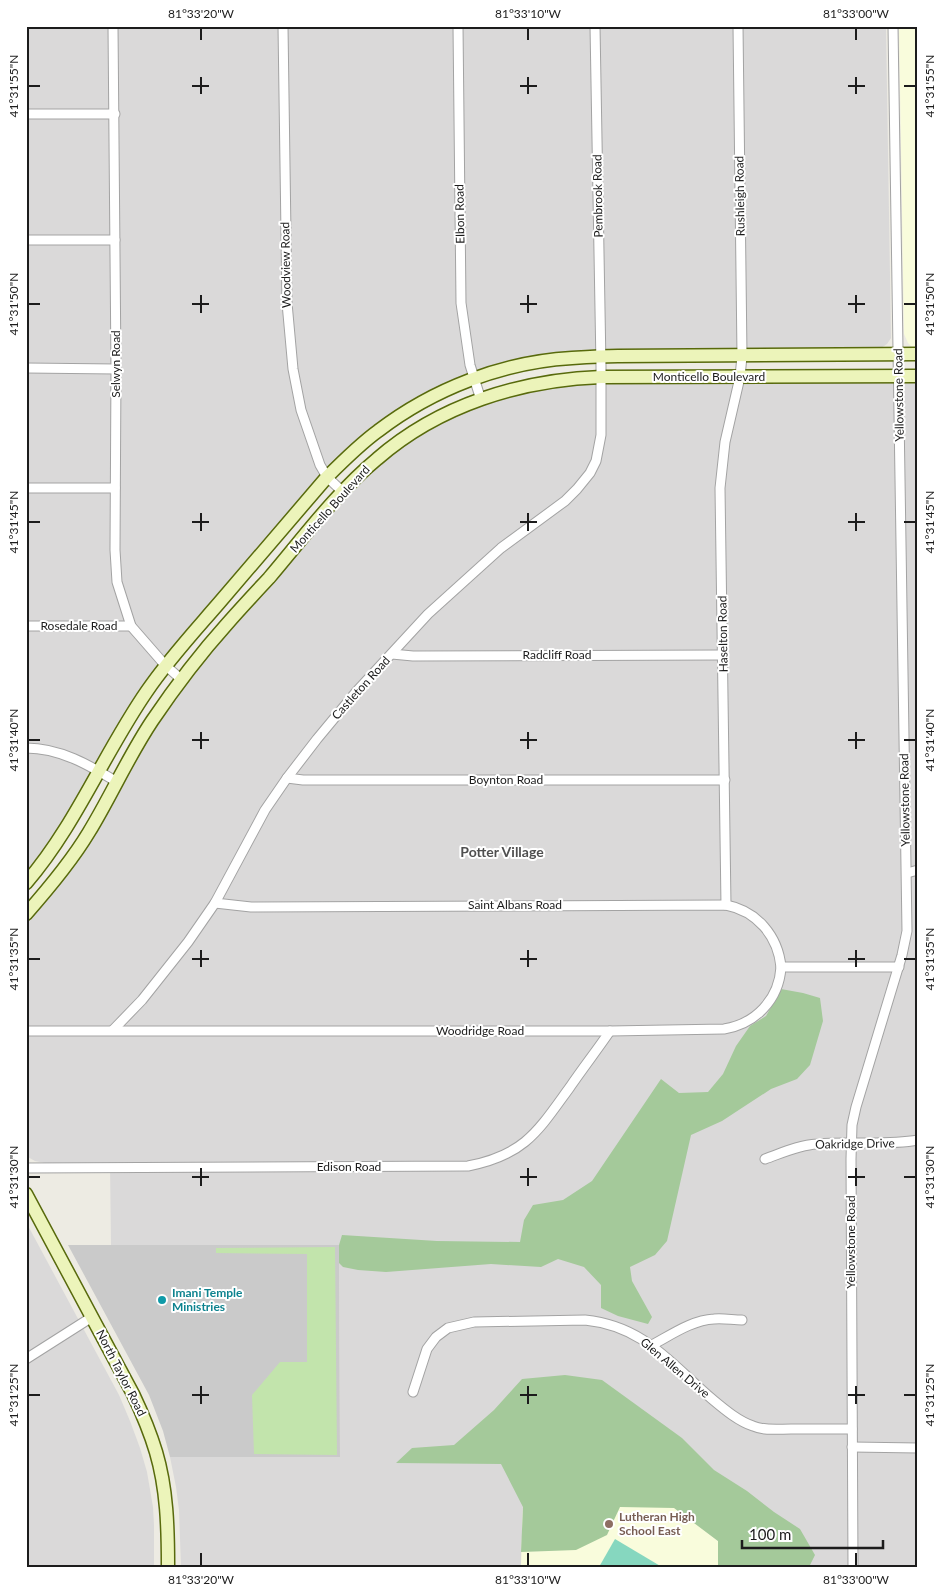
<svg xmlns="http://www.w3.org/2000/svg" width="944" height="1593" font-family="Lato,sans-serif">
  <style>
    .residential { fill: #dad9d9 }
    .education { fill: #f9fcdc }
    .religious { fill: #cacaca }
    .grass { fill: #c2e4ac }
    .forest { fill: #a4c99a }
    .pitch { fill: #86d7bf }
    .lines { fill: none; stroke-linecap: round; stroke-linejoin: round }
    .street-casing { stroke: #a3a3a3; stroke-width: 11 }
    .secondary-casing { stroke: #586a0c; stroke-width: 15 }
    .street { stroke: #fff; stroke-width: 9 }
    .secondary { stroke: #ecf4ba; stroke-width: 12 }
    .ticks { fill: none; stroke: #1c1c1c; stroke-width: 2 }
    .culture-dot { fill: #0f9aa8; stroke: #fff; stroke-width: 2 }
    .education-dot { fill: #8d6e63; stroke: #fff; stroke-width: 2 }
    .labels { text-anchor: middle; stroke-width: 4; stroke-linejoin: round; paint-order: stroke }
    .street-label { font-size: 12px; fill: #1c1c1c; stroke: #fff }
    .culture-label { font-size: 12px; font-weight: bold; fill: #0d838f; stroke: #fff; text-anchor: start }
    .education-label { font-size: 12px; font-weight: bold; fill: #785e54; stroke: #fff; text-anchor: start }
    .neighbourhood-label { font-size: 14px; font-weight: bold; fill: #4f4f4f; stroke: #fff }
    .neatline { fill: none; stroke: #1c1c1c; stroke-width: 2 }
    .ticks-label { font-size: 12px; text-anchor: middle; fill: #1c1c1c }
  </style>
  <rect width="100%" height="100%" fill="#edebe3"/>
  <!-- residential -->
  <g class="residential">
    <path d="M26,26H886L891,338L887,344L881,348L583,352L547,354L516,359L489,367L454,380L415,400L371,429L152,674L136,697L103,752L81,794L55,836L26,873Z"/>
    <path d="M580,382H918V1567H718V1541L523,1507L521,1567H181L179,1510L176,1487L170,1457H340L339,1245H111L110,1164L45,1163L35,1161L26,1156V922L61,882L159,720L205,659L351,490L384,459L420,434L457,414L506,396Z"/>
    <path d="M26,1222L119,1395L130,1421L140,1448L147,1472L153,1507L154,1525V1567H26Z"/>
  </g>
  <!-- education -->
  <g class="education">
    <path d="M899,26H918V349L912,347L908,343L904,334Z"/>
    <path d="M523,1507H674L718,1541V1567H521Z"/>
  </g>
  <!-- religious -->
  <path class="religious" d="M68,1245H339L340,1457H170L163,1431L149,1395Z"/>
  <!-- grass -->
  <path class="grass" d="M335,1247L337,1455L254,1454L252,1395L280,1362H307V1254L216,1253V1248Z"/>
  <!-- forest -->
  <g class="forest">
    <path d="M781,989L803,993L820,998L823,1021L810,1065L797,1079L771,1089L722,1121L691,1135L667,1241L655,1255L630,1267L632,1281L652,1317L648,1324L618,1316L601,1308V1285L584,1267L558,1259L541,1267L491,1264L386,1272L358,1270L343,1267L339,1263V1245L342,1235L437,1241L520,1242L524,1220L533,1205L563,1200L592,1181L661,1079L679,1093L708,1092L723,1074L736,1046L750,1026L766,1016Z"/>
    <path d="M565,1375L602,1380L682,1438L714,1470L747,1491L774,1512L800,1529L815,1555L809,1567H718V1541L674,1508L620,1507L607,1535L576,1550L521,1552L523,1507L501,1464L396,1463L412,1448L454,1445L494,1410L522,1379Z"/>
  </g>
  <!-- pitch -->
  <path class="pitch" d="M615,1539L662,1567H599Z"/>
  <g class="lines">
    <defs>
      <g id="street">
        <path d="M113,26L116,369L115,550L117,582L131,626L165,665L182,680"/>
        <path d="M283,26L287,303L293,369L301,410L320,465L327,477L343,492"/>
        <path d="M458,26L461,303L470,365L481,400"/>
        <path d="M26,114H115"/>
        <path d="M26,240H115"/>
        <path d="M26,368L116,369"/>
        <path d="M26,488H115"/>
        <path d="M26,626H131"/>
        <path d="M392,654L413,656L723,655"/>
        <path d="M26,748C60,748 89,765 117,782"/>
        <path d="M287,778L303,780H725"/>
        <path d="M907,873L918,870"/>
        <path d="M215,903L251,907L726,905C757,911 778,936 781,967"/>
        <path d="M726,905L720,488L725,442L740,377L742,356L738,26"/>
        <path d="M113,1030L142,1000L188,942L215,903L265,810L287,778L317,739L356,692L428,614L501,548L565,501L577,489L590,473L596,461L601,435V366L595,26"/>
        <path d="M26,1031H610L724,1029C755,1024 779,1000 781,967H899"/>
        <path d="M765,1159C782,1153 799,1145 817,1144C851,1141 884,1146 918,1140"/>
        <path d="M26,1168L468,1166C525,1155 538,1131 570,1087C583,1068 597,1050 610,1031"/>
        <path d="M652,1345C671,1335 692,1320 714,1319C723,1318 733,1320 742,1320"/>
        <path d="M26,1359L92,1317"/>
        <path d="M413,1392L427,1349L436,1337L448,1328L474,1322L585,1320C644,1326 670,1363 712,1399C724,1409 738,1421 753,1426C764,1431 779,1429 791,1429C811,1429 831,1429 852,1429"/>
        <path d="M852,1447L918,1448"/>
        <path d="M853,1567L851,1159L852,1125L856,1107L902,955L907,931L893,26"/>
      </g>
      <g id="secondary">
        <path d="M26,883C76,825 104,753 147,691C168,660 194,632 219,603C255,561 291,519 327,477C343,461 360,444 378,431C433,389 502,362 572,358C587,357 602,356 618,356L918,354"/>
        <path d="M26,914C49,888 71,862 89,832C111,796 128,757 152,721C175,687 200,654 227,624C241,608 255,593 269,578C303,538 336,493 377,459C439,405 520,380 601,377L918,376"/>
        <path d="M26,1194L133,1394C142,1413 150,1432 156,1452C167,1489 168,1528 168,1567"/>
      </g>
    </defs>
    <!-- street casing -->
    <use href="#street" class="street-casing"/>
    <!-- secondary casing -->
    <use href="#secondary" class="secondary-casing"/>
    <!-- street -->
    <use href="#street" class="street"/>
    <!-- secondary -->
    <use href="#secondary" class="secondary"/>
  </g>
  <!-- ticks -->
  <path class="ticks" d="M201,28V40M528,28V40M856,28V40M201,77V94M528,77V94M856,77V94M28,86H40M192,86H209M520,86H537M848,86H865M904,86H916M201,295V313M528,295V313M856,295V313M28,304H40M192,304H209M520,304H537M848,304H865M904,304H916M201,513V531M528,513V531M856,513V531M28,522H40M192,522H209M520,522H537M848,522H865M904,522H916M201,732V749M528,732V749M856,732V749M28,740H40M192,740H209M520,740H537M848,740H865M904,740H916M201,950V967M528,950V967M856,950V967M28,959H40M192,959H209M520,959H537M848,959H865M904,959H916M201,1168V1186M528,1168V1186M856,1168V1186M28,1177H40M192,1177H209M520,1177H537M848,1177H865M904,1177H916M201,1386V1404M528,1386V1404M856,1386V1404M28,1395H40M192,1395H209M520,1395H537M848,1395H865M904,1395H916M201,1553V1566M528,1553V1566M856,1553V1566"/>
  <!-- markers -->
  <circle class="culture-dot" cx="162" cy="1300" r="5"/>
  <circle class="education-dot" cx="609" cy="1524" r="5"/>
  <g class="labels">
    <!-- street labels -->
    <g class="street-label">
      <text transform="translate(598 196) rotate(-91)" y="4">Pembrook Road</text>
      <text transform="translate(740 196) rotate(-91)" y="4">Rushleigh Road</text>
      <text transform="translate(460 214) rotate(-91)" y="4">Elbon Road</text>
      <text transform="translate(286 265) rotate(-91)" y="4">Woodview Road</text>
      <text transform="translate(116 364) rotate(-90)" y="4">Selwyn Road</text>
      <text x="709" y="381">Monticello Boulevard</text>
      <text transform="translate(899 395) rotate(-91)" y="4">Yellowstone Road</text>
      <text transform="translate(330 509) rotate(-48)" y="4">Monticello Boulevard</text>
      <text x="79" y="630">Rosedale Road</text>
      <text transform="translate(723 634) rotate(-91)" y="4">Haselton Road</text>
      <text x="557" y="659">Radcliff Road</text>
      <text transform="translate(361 688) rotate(-48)" y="4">Castleton Road</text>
      <text x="506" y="784">Boynton Road</text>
      <text transform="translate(905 800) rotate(-91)" y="4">Yellowstone Road</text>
      <text x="515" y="909">Saint Albans Road</text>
      <text x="480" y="1035">Woodridge Road</text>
      <text transform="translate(855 1144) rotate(-1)" y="4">Oakridge Drive</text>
      <text x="349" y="1171">Edison Road</text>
      <text transform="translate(851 1242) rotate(-90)" y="4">Yellowstone Road</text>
      <text transform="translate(675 1368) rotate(40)" y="4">Glen Allen Drive</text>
      <text transform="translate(121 1373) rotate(63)" y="4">North Taylor Road</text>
    </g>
    <!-- culture labels -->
    <g class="culture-label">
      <text x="172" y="1297">Imani Temple<tspan x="172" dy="14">Ministries</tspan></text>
    </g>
    <!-- education labels -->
    <g class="education-label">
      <text x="619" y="1521">Lutheran High<tspan x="619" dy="14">School East</tspan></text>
    </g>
    <!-- neighbourhood labels -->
    <g class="neighbourhood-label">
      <text x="502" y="857">Potter Village</text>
    </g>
  </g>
  <!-- border -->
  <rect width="944" height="1593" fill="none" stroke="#ffffff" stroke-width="55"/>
  <!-- scale -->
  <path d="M742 1540v8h141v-8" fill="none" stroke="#1c1c1c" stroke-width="2.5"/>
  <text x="749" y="1540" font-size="15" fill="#1c1c1c" stroke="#ffffff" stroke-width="4" paint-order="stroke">100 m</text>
  <rect x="28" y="28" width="888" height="1538" class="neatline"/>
  <g class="ticks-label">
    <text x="201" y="18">81°33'20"W</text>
    <text x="528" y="18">81°33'10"W</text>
    <text x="856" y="18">81°33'00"W</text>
    <text transform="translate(14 86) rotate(-90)" y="4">41°31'55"N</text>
    <text transform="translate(930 86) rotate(-90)" y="4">41°31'55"N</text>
    <text transform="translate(14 304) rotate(-90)" y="4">41°31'50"N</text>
    <text transform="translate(930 304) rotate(-90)" y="4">41°31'50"N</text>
    <text transform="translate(14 522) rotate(-90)" y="4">41°31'45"N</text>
    <text transform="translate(930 522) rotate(-90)" y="4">41°31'45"N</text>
    <text transform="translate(14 740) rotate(-90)" y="4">41°31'40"N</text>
    <text transform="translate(930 740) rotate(-90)" y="4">41°31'40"N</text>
    <text transform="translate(14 959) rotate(-90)" y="4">41°31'35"N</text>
    <text transform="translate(930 959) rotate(-90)" y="4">41°31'35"N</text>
    <text transform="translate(14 1177) rotate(-90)" y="4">41°31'30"N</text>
    <text transform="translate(930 1177) rotate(-90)" y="4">41°31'30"N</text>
    <text transform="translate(14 1395) rotate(-90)" y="4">41°31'25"N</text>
    <text transform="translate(930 1395) rotate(-90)" y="4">41°31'25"N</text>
    <text x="201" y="1584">81°33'20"W</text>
    <text x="528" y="1584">81°33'10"W</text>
    <text x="856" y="1584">81°33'00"W</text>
  </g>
</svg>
